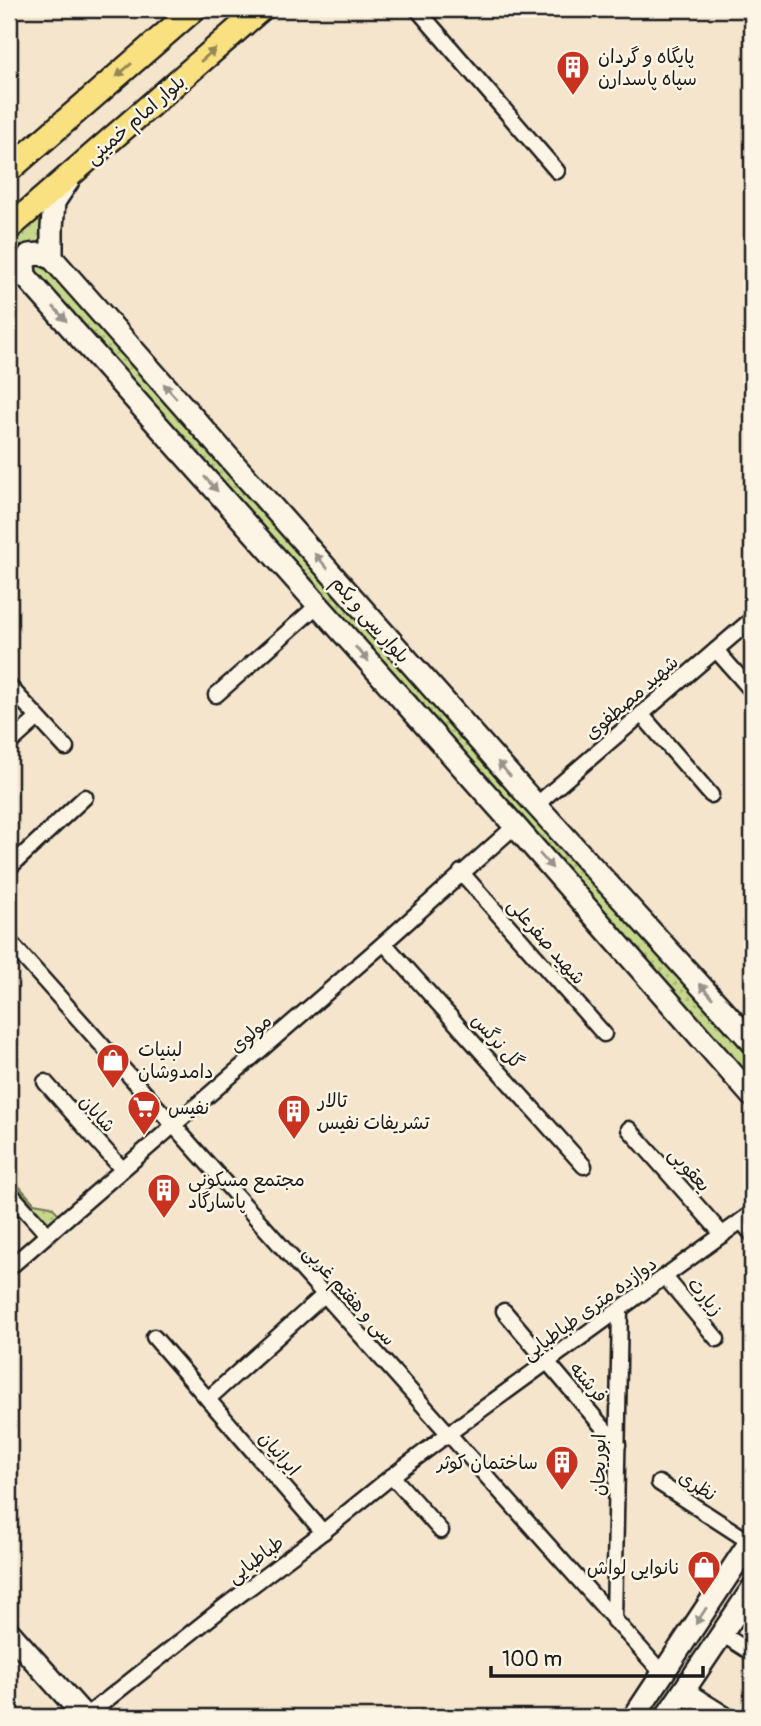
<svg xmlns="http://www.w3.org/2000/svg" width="761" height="1726" font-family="Pangolin,'Playpen Sans Arabic',sans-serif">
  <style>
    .grass { fill: url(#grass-dots); stroke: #727a54; stroke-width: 2 }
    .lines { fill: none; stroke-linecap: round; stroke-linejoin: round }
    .street-casing { stroke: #1c1c1c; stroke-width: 19 }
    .secondary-casing { stroke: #1c1c1c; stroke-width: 26 }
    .primary-casing { stroke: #1c1c1c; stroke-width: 28 }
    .street { stroke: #fcf5e5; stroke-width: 14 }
    .secondary { stroke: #fcf5e5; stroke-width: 21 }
    .primary { stroke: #f9e181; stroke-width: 23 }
    .oneway { fill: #968854 }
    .oneway2 { fill: #97938b }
    .labels { text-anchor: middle; stroke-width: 5; stroke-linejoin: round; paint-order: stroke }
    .poi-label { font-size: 19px; fill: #1c1c1c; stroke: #fcf5e5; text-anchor: start }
    .street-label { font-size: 19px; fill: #1c1c1c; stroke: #fcf5e5 }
  </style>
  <defs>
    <pattern id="grass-dots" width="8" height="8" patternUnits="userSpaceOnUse" patternTransform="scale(1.75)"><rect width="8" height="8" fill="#c7d88d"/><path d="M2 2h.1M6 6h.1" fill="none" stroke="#aab979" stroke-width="1.8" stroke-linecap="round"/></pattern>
  </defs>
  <rect width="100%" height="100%" fill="#f5e5cd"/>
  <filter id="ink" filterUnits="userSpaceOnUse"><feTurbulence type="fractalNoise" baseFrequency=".0143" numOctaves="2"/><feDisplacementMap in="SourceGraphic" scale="14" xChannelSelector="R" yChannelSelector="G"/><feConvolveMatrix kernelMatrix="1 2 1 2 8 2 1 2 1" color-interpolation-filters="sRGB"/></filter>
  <g filter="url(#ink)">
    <!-- grass -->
    <g class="grass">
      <path d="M51,198L48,250L9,271V234Z"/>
      <path d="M42,258L752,1048V1088L29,273L31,259Z"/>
      <path d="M9,1175L34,1203L51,1206L59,1214L49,1223L9,1179Z"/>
    </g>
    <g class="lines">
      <defs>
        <g id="street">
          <path d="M417,9L557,171"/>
          <path d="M716,650L752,691"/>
          <path d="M9,686L66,748"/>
          <path d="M216,695L318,605"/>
          <path d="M641,714L711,795"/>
          <path d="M9,744L38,718"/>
          <path d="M536,805L752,619"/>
          <path d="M9,868L85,797"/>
          <path d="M461,872L604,1034"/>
          <path d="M9,941L663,1674"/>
          <path d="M384,943L584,1166"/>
          <path d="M45,1082L122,1169"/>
          <path d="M629,1129L723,1235"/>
          <path d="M9,1192L46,1233"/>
          <path d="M741,1221L752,1234"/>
          <path d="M9,1268L384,943L515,826"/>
          <path d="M665,1277L717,1339"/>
          <path d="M504,1311L618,1445"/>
          <path d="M154,1337L323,1532"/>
          <path d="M208,1399L324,1295"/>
          <path d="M392,1476L441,1531"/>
          <path d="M659,1483L750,1542"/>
          <path d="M614,1621L620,1310"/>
          <path d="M722,1634L752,1653"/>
          <path d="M85,1717L225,1606L323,1532L392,1476L448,1434L752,1213"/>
        </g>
        <g id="secondary">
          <path d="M68,181L54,202L52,228V258L536,805L752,1042"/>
          <path d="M9,274L25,276L515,826L752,1096"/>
          <path d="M25,276L24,264L29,255L41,254L52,258"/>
          <path d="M9,1632L85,1717"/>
          <path d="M683,1692L723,1717"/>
          <path d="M634,1717L752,1539"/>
          <path d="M666,1717L752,1589"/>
        </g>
        <g id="primary">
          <path d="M9,170L194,9"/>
          <path d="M9,228L261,9"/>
        </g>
      </defs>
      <!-- street casing -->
      <use href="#street" class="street-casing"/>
      <!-- secondary casing -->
      <use href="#secondary" class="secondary-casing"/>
      <!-- primary casing -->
      <use href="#primary" class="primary-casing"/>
      <!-- street -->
      <use href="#street" class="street"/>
      <!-- secondary -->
      <use href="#secondary" class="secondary"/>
      <!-- primary -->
      <use href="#primary" class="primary"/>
    </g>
    <!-- one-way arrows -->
    <defs><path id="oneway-solid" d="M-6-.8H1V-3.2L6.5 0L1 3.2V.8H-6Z" transform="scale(1.75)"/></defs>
    <g class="oneway">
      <use href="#oneway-solid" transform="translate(208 55) rotate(-41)"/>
      <use href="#oneway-solid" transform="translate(124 70) rotate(139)"/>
    </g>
    <g class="oneway2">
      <use href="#oneway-solid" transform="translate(60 314) rotate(48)"/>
      <use href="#oneway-solid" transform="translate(170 391) rotate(-131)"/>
      <use href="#oneway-solid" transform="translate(211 484) rotate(48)"/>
      <use href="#oneway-solid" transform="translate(321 561) rotate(-131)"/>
      <use href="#oneway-solid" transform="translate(362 654) rotate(48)"/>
      <use href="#oneway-solid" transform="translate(504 769) rotate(-131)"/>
      <use href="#oneway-solid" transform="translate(546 861) rotate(49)"/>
      <use href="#oneway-solid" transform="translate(706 991) rotate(-132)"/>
      <use href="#oneway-solid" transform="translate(701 1616) rotate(123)"/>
    </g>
  </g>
  <!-- icons -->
  <defs>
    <symbol id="building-pin" viewBox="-11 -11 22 30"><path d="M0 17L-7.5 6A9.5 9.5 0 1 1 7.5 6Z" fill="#c8321e" stroke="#fcf5e5"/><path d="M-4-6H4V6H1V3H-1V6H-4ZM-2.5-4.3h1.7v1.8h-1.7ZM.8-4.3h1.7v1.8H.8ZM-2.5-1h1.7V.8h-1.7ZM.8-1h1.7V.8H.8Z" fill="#fff"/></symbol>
    <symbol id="shop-pin" viewBox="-11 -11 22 30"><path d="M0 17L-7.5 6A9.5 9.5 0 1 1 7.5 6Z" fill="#c8321e" stroke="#fcf5e5"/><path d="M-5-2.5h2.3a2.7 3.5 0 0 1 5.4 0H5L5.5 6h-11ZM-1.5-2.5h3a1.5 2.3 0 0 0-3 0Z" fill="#fff"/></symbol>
    <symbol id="supermarket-pin" viewBox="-11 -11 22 30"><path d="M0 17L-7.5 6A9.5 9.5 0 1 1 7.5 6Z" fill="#c8321e" stroke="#fcf5e5"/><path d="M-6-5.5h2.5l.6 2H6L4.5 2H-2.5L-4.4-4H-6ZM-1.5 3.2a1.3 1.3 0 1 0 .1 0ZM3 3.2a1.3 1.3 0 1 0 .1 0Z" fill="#fff"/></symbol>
  </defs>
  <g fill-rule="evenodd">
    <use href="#building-pin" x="554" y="48" width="38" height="52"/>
    <use href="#shop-pin" x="94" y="1041" width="38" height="52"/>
    <use href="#supermarket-pin" x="125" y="1088" width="38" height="52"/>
    <use href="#building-pin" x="275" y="1092" width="38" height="52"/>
    <use href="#building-pin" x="145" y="1171" width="38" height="52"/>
    <use href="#building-pin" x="543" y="1443" width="38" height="52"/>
    <use href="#shop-pin" x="685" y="1548" width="38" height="52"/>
  </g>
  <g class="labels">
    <!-- poi labels -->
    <g class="poi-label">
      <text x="598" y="63">پایگاه و گردان<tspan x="598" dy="22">سپاه پاسدارن</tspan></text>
      <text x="138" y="1056">لبنیات<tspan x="138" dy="22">دامدوشان</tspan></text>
      <text x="318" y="1107">تالار<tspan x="318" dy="22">تشریفات نفیس</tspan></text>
      <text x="168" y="1114">نفیس</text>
      <text x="188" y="1186">مجتمع مسکونی<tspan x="188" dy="22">پاسارگاد</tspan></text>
      <text x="538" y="1469" text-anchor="end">ساختمان کوثر</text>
      <text x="680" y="1574" text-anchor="end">نانوایی لواش</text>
    </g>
    <!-- street labels -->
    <g class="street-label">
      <text transform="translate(135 119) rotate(-41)" y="7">بلوار امام خمینی</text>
      <text transform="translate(371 619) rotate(49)" y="7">بلوار سی و یکم</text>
      <text transform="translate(631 697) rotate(-41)" y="7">شهید مصطفوی</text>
      <text transform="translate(547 941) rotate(49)" y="7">شهید صفرعلی</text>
      <text transform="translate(250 1033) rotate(-41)" y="7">مولوی</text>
      <text transform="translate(498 1041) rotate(48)" y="7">گل نرگس</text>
      <text transform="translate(98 1113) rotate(48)" y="7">شایان</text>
      <text transform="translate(690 1169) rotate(48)" y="7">یعقوبی</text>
      <text transform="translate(350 1295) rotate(48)" y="7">سی و هفتم غربی</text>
      <text transform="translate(706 1296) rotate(50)" y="7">زیارت</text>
      <text transform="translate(589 1308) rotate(-36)" y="7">دوازده متری طباطبایی</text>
      <text transform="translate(589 1382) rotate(49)" y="7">فرشته</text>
      <text transform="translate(280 1453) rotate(49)" y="7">ایرانیان</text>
      <text transform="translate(598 1465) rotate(-89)" y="7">ابوریحان</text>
      <text transform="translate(698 1485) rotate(33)" y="7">نظری</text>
      <text transform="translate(255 1559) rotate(-37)" y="7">طباطبایی</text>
    </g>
  </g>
  <!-- margin -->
  <rect width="761" height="1726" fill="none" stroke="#fcf5e5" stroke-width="35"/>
  <rect x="18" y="18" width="726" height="1691" fill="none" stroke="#1c1c1c" stroke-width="2.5" filter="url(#ink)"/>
  <!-- scale -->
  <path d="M491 1666v10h212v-10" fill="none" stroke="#1c1c1c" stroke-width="3.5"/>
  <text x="502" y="1666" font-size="21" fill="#1c1c1c" stroke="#fcf5e5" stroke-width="5" paint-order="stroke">100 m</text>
</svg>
